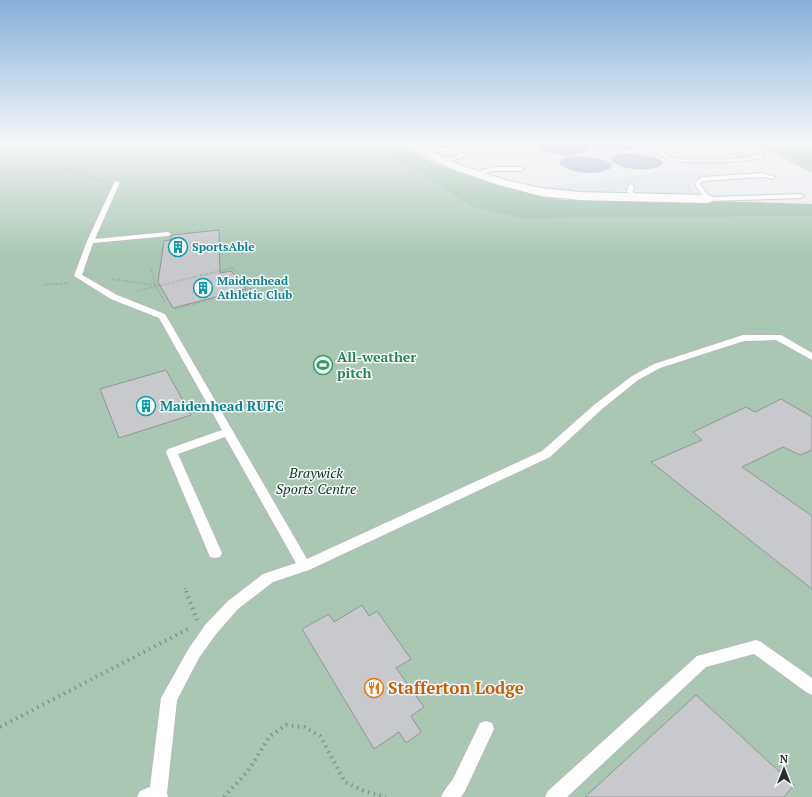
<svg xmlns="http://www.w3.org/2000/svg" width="812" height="797" font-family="'PT Serif',serif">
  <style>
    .built { fill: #d9e1ea }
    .green { fill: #aac7b4 }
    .forest { fill: #9dbea9 }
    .water { fill: #94abc6 }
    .building { fill: #c7c9cc; stroke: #929598 }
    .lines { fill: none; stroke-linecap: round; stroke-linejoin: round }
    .service-casing { stroke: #b8bbbe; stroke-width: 2 }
    .minor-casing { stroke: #b8bbbe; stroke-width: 2 }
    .path-far3 { stroke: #8c8e90; stroke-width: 1.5; stroke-dasharray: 0.5 1.5; stroke-linecap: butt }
    .path-far2 { stroke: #8c8e90; stroke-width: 2; stroke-dasharray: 0.5 2; stroke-linecap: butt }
    .path-far1 { stroke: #8c8e90; stroke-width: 3; stroke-dasharray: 1 3.5; stroke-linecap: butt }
    .path { stroke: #8c8e90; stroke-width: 4; stroke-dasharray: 1.5 4.5; stroke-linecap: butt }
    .service { fill: #fff; fill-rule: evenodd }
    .minor { fill: #fff; fill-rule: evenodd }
    .labels { text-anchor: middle; stroke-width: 3; stroke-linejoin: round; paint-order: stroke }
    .far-culture-label { font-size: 12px; font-weight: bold; fill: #0d838f; stroke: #f7fafd; text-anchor: start }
    .leisure-label { font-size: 14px; font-weight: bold; fill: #27864d; stroke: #f7fafd; text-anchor: start }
    .culture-label { font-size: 14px; font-weight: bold; fill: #0d838f; stroke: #f7fafd; text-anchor: start }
    .park-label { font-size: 14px; font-style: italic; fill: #0b3621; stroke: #f7fafd }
    .near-food-label { font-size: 17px; font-weight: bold; fill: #c56008; stroke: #f7fafd; text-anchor: start }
  </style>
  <rect width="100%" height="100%" fill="#eaecef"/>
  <!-- built -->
  <path class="built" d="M699,170L706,177L695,178L689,181L694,194L691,196L641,194L634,191H621L617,194H581L537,188L650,174Z"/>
  <!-- green -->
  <g class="green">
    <path d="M0,143H371L469,206L741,215L812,216V797H0Z"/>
    <path d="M753,143H812V173Z"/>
  </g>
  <!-- forest -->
  <g class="forest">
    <path d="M371,143H398L417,155L444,167L512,188L563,200L645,199L812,204V216L521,218L469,206Z"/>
    <path d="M766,143H812V166L807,164Z"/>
  </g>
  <!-- water -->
  <g class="water">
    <path d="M542,143H581L589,148C583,160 549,155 540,148Z"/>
    <path d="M589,143H635L636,145C632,156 597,150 589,143Z"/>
    <path d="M632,153L655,157L663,162L662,165C653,172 615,171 610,158L617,154Z"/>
    <path d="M583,156L605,160L612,165L611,168C598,176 572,174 560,164V161C566,155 575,156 583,156Z"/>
  </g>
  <!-- building -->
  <g class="building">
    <path d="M219,230L220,273L231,271L246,289L173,308L158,282L164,241L170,240L172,235Z"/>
    <path d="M166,370L191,415L119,438L100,389Z"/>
    <path d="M781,399L812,417V450L800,455L783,447L742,467L812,516V589L651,462L702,440L693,432L746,407L755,412Z"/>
    <path d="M362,605L369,616L377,611L411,659L396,668L424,707L411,716L421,732L406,743L399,732L374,749L302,629L329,614L334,622Z"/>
    <path d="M696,695L794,785L784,797H585Z"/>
  </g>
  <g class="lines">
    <defs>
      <g id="service">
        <path d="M645,143C657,143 664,155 675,158C688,161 746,160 758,155L757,151L742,143H749L761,149L764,156C754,163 684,164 671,160C662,158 652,149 645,143Z"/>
        <path d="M455,147L464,155V157L442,163L440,162V160L459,155L454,150L420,153L417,151L420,149Z"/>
        <path d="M493,167H521L524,169L521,171H493L476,175L473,173Z"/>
        <path d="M763,173L775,177L772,179L763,177L703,181L700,183L709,197L801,194L804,196L801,198L707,201L705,200L694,183L702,177Z"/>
        <path d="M115,181L120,182L95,239L168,232L171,234L168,236L93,243L82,275L117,295L165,314L307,559L542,451L594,405L632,376L654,364L743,335H781L812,353V360L776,340L744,341L660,368L638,380L602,409L550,457L309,570L273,582L238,609L216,634L199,658L177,700L167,793L168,797H137L140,791L150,787L161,698L189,648L206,624L228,601L263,574L296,563L225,437L178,454L222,553L220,557L215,558L210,557L166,452L168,449L222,430L159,318L111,299L74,276L87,241Z"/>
        <path d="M631,184L634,186L633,192L637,197L636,198H632L627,192L628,186Z"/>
        <path d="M756,640L761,642L812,678V695L806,692L754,654L706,667L567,797H545L548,791L697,656Z"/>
        <path d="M486,721L492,723L494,729L465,791L461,797H441L444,791L453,779L480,723Z"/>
      </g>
      <path id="minor" d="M401,143H415L460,165L506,180L541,188L580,192L707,195L711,196L713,199L711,202L707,203L580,200L541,196L499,185L452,169Z"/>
    </defs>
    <!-- service casing -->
    <use href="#service" class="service-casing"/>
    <!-- minor casing -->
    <use href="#minor" class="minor-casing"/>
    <!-- path-far3 -->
    <g class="path-far3">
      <path d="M778,143L812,160"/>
      <path d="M0,175L71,169L94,179L105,181"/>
    </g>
    <!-- path-far2 -->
    <g class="path-far2">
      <path d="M151,269L156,287L166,303"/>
      <path d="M112,279L155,285"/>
      <path d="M44,285L67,283"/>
      <path d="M137,291L232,268L250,289L175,309"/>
    </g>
    <!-- path-far1 -->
    <path class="path-far1" d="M185,588L186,592"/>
    <!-- path -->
    <g class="path">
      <path d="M186,591L197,620"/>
      <path d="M0,727L188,629"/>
      <path d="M224,797L248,771L270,736L286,725L304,727L320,736L345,782L364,791L386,797"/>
    </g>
    <!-- service -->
    <use href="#service" class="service"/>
    <!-- minor -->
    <use href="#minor" class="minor"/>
  </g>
  <!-- sky -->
  <linearGradient id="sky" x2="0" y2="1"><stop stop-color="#86b0da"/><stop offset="0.56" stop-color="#f6f6f8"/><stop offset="1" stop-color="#f6f6f8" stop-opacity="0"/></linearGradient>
  <rect width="812" height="255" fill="url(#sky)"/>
  <!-- icons -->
  <defs>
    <symbol id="building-ring" viewBox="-11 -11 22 22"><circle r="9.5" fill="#f7fafd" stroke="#0f9aa8" stroke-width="1.5"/><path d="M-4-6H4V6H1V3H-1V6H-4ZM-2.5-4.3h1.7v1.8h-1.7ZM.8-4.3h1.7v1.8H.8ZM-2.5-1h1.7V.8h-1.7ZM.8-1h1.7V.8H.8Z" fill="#0f9aa8"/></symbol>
    <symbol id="stadium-ring" viewBox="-11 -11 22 22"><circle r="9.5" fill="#f7fafd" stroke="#2e9e5b" stroke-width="1.5"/><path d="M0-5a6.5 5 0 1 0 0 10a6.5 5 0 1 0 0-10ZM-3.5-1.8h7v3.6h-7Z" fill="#2e9e5b"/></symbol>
    <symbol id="restaurant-ring" viewBox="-11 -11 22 22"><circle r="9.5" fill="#f7fafd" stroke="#e8710a" stroke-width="1.5"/><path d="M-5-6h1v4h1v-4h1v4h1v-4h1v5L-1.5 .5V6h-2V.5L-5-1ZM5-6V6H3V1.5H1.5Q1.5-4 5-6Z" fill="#e8710a"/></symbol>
  </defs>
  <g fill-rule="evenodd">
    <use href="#building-ring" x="167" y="236" width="22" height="22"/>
    <use href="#building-ring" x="192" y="277" width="22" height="22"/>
    <use href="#stadium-ring" x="312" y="354" width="22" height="22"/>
    <use href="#building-ring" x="135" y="395" width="22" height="22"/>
    <use href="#restaurant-ring" x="363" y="677" width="22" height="22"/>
  </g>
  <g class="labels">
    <!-- far-culture labels -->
    <g class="far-culture-label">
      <text x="192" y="251">SportsAble</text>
      <text x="217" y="285">Maidenhead<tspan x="217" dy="14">Athletic Club</tspan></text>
    </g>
    <!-- leisure labels -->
    <g class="leisure-label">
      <text x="337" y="362">All-weather<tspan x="337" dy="16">pitch</tspan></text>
    </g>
    <!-- culture labels -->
    <g class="culture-label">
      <text x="160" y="411">Maidenhead RUFC</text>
    </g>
    <!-- park labels -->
    <g class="park-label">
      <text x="316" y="478">Braywick<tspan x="316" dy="16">Sports Centre</tspan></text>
    </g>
    <!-- near-food labels -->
    <g class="near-food-label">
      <text x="388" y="694">Stafferton Lodge</text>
    </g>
  </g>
  <!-- north arrow -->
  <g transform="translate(784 769)" stroke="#f7fafd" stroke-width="3" paint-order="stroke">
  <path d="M0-3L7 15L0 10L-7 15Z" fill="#2a2b2c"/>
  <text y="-6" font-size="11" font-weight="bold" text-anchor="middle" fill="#2a2b2c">N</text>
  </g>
</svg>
